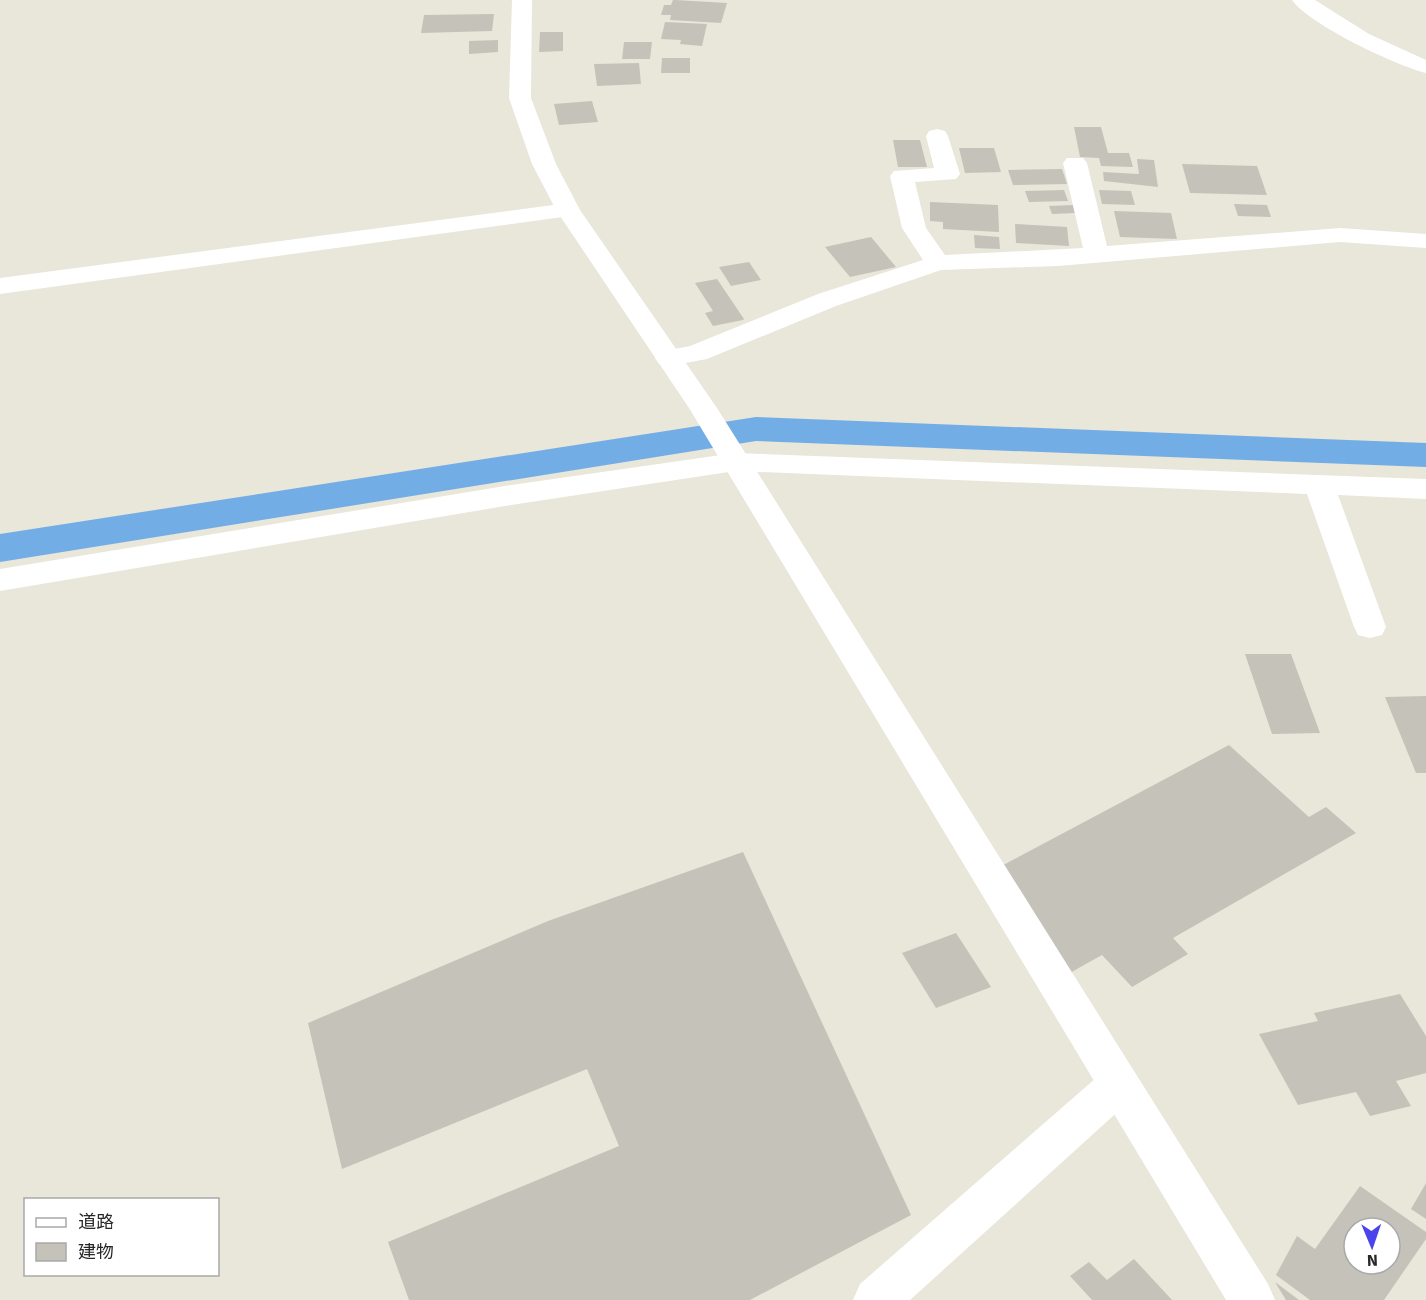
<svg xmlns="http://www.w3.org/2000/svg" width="1426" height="1300" font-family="Signika,'Noto Sans JP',sans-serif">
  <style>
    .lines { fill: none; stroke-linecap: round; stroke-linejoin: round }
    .canal { fill: #73ade5; fill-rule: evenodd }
    .building { fill: #c5c2ba; fill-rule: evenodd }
    .street { fill: #fff; fill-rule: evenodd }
    .secondary { fill: #fff; fill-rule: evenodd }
  </style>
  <rect width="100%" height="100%" fill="#e9e6da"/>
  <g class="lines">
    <!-- canal -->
    <path class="canal" d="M756,417L1426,443V467L756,441L0,562V534Z"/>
  </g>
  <!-- building -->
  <g class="building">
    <path d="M673,0H675L727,3L721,23L670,20L671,15H661L664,5H671Z"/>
    <path d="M494,14L492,31L421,33L424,15Z"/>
    <path d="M665,22L707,24L702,46L680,44L681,40L661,39Z"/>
    <path d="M540,32H563V51L539,52Z"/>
    <path d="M498,40V52L469,54V41Z"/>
    <path d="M624,42H652L650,59H622Z"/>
    <path d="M662,58H690V73H661Z"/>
    <path d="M639,63L641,84L597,86L594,64Z"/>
    <path d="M592,101L598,122L559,125L554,104Z"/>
    <path d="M1074,127H1101L1108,153H1129L1133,167L1101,166L1099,158L1080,157Z"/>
    <path d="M893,140H920L927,167H898Z"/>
    <path d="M959,148H994L1001,172L965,173Z"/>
    <path d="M1137,159L1154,160L1158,187L1104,181L1103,172L1139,174Z"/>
    <path d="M1182,164L1257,166L1267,195L1190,193Z"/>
    <path d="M1062,169L1067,184L1013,185L1008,170Z"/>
    <path d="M1064,190L1068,201L1029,202L1025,191Z"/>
    <path d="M1099,190L1131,191L1135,205L1102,204Z"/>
    <path d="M930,202L998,205L999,232L943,229V222L930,221Z"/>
    <path d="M1234,204L1267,205L1271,217L1238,216Z"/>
    <path d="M1073,205L1075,213L1052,214L1049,206Z"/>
    <path d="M1114,211L1171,213L1177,239L1120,237Z"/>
    <path d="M1015,224L1067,227L1069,246L1016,243Z"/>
    <path d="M974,235L999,237L1000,249L975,248Z"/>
    <path d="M871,237L896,267L850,277L825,247Z"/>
    <path d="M749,262L761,280L731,286L719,267Z"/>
    <path d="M717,279L744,319L743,320L713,326L705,313L713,311L695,283Z"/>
    <path d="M1245,654H1291L1320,733L1272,734Z"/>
    <path d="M1426,696V773H1416L1385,697Z"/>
    <path d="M1229,745L1309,817L1326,807L1356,833L1173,938L1188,954L1132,987L1102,955L1068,974L992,871Z"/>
    <path d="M743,852L911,1215L750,1300H409L388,1242L619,1146L587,1069L342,1169L308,1023L548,921Z"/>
    <path d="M956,933L991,987L936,1008L902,953Z"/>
    <path d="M1400,994L1426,1036V1073L1396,1081L1411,1106L1370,1116L1356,1092L1298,1105L1259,1034L1318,1021L1314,1013Z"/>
    <path d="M1426,1183V1219L1411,1209Z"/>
    <path d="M1360,1186L1426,1232V1239L1384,1300H1310L1276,1275L1297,1236L1315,1249ZM1354,1228H1390V1264H1354Z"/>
    <path d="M1134,1259L1172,1300H1092L1070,1276L1089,1262L1107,1280Z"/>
    <path d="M1275,1282L1299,1300H1286Z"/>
  </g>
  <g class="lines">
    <!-- street -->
    <g class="street">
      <path d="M1292,0H1315L1369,34L1426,60V73C1397,66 1308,24 1292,0Z"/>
      <path d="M937,129L945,131L948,136L960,174L956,179L915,182L926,228L945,255L1083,248L1063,163L1067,158H1083L1087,163L1107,246L1340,228L1426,234V248L1340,242L1058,266L941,270L836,306L707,359L669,366L659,364L655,358L659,352L690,346L818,294L923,260L902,228L890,176L894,171L934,168L926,136L929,131Z"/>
      <path d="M568,203L577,205L580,210L577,215L0,294V278Z"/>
      <path d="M735,453L1426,479V499L1338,495L1386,627L1382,635L1370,638L1358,635L1354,627L1307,494L735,471L505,506L0,591V569L505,486Z"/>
      <path d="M1119,1065L1134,1071L1140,1084L1134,1097L910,1300H853L860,1284L1104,1071Z"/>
    </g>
    <!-- secondary -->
    <path class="secondary" d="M512,0H532L531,98L556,164L580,210L717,408L1268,1284L1275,1300H1226L689,408L556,210L532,164L509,98Z"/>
  </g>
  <!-- legend -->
  <rect x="24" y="1198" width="195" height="78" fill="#ffffff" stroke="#a9a9a9" stroke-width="1.5"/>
  <rect x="36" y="1218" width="30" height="9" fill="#ffffff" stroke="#a9a9a9" stroke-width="1.5"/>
  <text x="78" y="1228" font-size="18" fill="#282828">道路</text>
  <rect x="36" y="1243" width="30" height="18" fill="#c5c2ba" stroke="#a9a9a9" stroke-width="1.5"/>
  <text x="78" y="1258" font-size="18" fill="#282828">建物</text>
  <!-- north arrow -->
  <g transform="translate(1372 1246) rotate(178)"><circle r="28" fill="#ffffff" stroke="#a9a9a9" stroke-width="1.5"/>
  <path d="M0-4.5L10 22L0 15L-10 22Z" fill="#4b44ec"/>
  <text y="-9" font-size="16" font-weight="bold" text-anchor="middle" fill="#282828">N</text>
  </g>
</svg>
